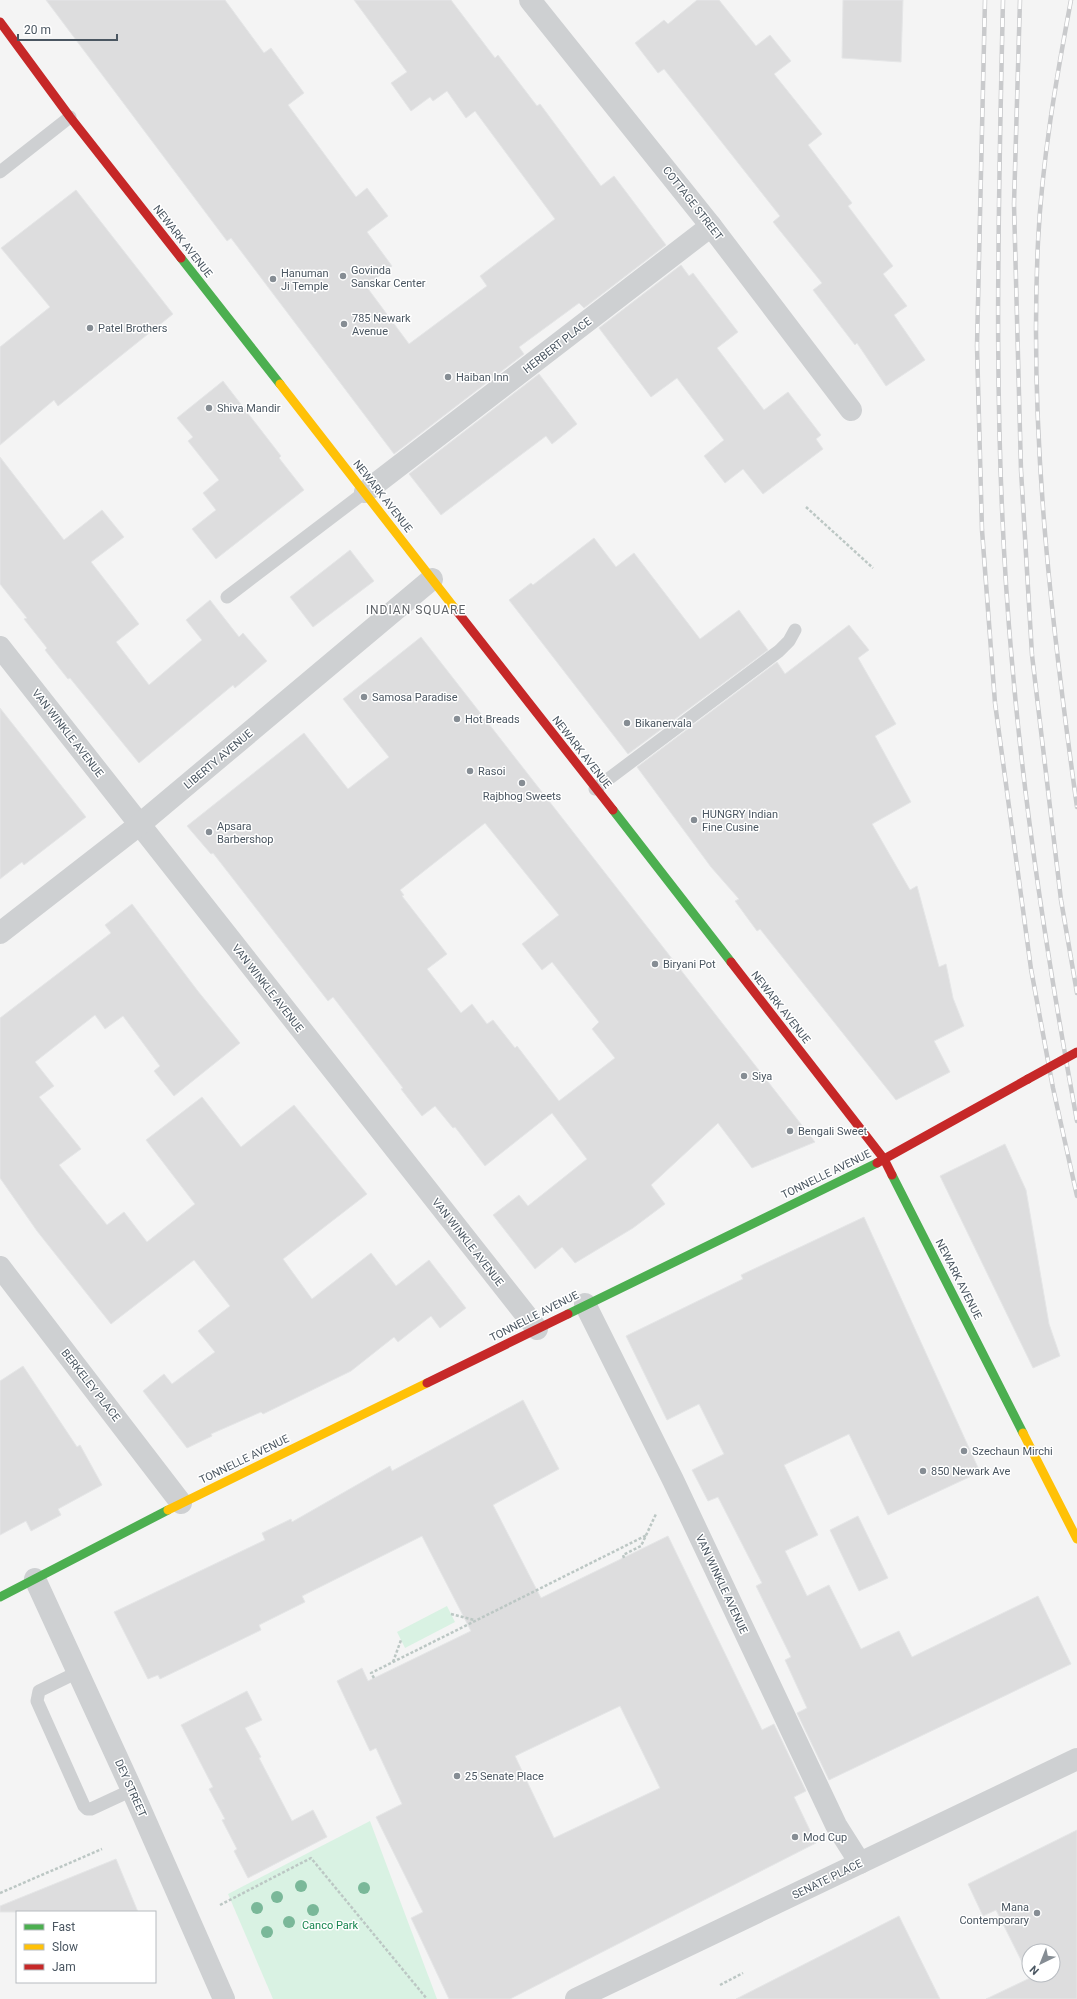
<svg xmlns="http://www.w3.org/2000/svg" width="1077" height="1999" font-family="Roboto,sans-serif">
  <style>
    .green { fill: #d9f2e3 }
    .building { fill: #ddddde; stroke: #e5e6e7; fill-rule: evenodd }
    .lines { fill: none; stroke-linecap: round; stroke-linejoin: round }
    .path { stroke: #bcc7c4; stroke-width: 2.5; stroke-dasharray: 3 2; stroke-linecap: butt }
    .lane { stroke: #ced0d2; stroke-width: 13 }
    .street { stroke: #ced0d2; stroke-width: 22 }
    .fast { stroke: #4caf50; stroke-width: 9 }
    .slow { stroke: #ffc107; stroke-width: 9 }
    .jam { stroke: #c62828; stroke-width: 9 }
    .rail-casing { stroke: #c9cacc; stroke-width: 4.5 }
    .rail { stroke: #fff; stroke-width: 3; stroke-dasharray: 9; stroke-linecap: butt }
    .jam-bridge { stroke: #c62828; stroke-width: 9 }
    .tree { fill: #7ab899 }
    .poi-dot { fill: #868d94; stroke: #fff; stroke-width: 1.5 }
    .labels { text-anchor: middle; stroke-width: 3; stroke-linejoin: round; paint-order: stroke }
    .street-label { font-size: 11px; fill: #4a5661; stroke: #fff }
    .poi-label { font-size: 11px; fill: #4a5661; stroke: #fff; text-anchor: start }
    .park-label { font-size: 11px; fill: #17864f; stroke: #fff }
    .neighbourhood-label { font-size: 12px; letter-spacing: 1px; fill: #5f6368; stroke: #fff }
  </style>
  <rect width="100%" height="100%" fill="#f4f4f4"/>
  <!-- green -->
  <g class="green">
    <path d="M447,1606L455,1622L405,1648L397,1632Z"/>
    <path d="M370,1821L437,1999H273L228,1894Z"/>
  </g>
  <!-- building -->
  <g class="building">
    <path d="M46,0H225L264,53L271,48L304,93L288,105L356,197L367,188L388,216L367,232L392,266L366,286L409,344L487,286L480,276L555,219L475,111L466,118L447,91L433,101L430,97L411,111L391,83L407,72L354,0H451L495,58L498,55L537,106L540,104L601,186L614,176L666,245L584,308L579,303L519,347L524,354L394,454L231,238L227,241Z"/>
    <path d="M697,0H719L756,46L770,35L791,61L774,74L822,134L808,145L852,203L848,206L893,266L883,274L907,306L894,315L925,360L886,386L857,343L855,345L813,290L822,283L773,222L780,216L664,69L658,73L635,43L664,20L668,24Z"/>
    <path d="M843,0H903L901,62L842,58Z"/>
    <path d="M76,190L173,314L58,406L54,400L0,445V347L50,307L1,248Z"/>
    <path d="M681,265L689,276L693,273L738,332L717,348L764,410L788,392L821,435L816,439L823,449L763,494L743,469L725,483L704,456L724,440L677,378L651,397L599,328Z"/>
    <path d="M539,374L577,424L552,444L546,436L441,515L409,474Z"/>
    <path d="M223,381L281,456L279,458L304,490L216,559L192,529L216,510L203,493L219,480L188,441L193,437L177,418Z"/>
    <path d="M0,457L64,540L102,510L124,537L91,562L139,624L116,642L149,685L202,640L186,620L210,600L239,637L243,633L267,661L235,688L233,685L139,763L70,678L68,679L45,650L47,648L24,619L27,618L0,584Z"/>
    <path d="M594,538L616,567L634,553L700,639L739,610L768,650L628,754L509,600L531,583L533,585Z"/>
    <path d="M350,550L374,581L313,627L290,597Z"/>
    <path d="M849,625L869,650L858,658L896,724L875,736L911,802L872,824L910,890L917,886L939,967L946,964L953,998L964,1026L934,1041L950,1072L896,1100L760,929L757,931L735,901L739,899L711,867L637,767L777,662L785,674Z"/>
    <path d="M421,637L815,1142L752,1168L718,1123L651,1185L665,1204L633,1228L575,1263L562,1247L535,1269L493,1215L519,1195L528,1206L587,1159L552,1113L485,1166L455,1127L453,1128L435,1106L422,1116L401,1089L403,1088L333,997L328,1001L213,853L211,854L187,826L304,733L348,789L389,757L343,699ZM485,823L559,915L522,944L542,970L552,962L599,1022L592,1029L615,1058L559,1101L517,1046L515,1048L493,1020L487,1024L472,1004L461,1013L427,969L447,954L402,896L404,895L400,890Z"/>
    <path d="M0,708L86,817L24,865L22,862L0,879Z"/>
    <path d="M132,904L197,990L240,1043L174,1096L154,1071L160,1066L123,1016L105,1029L95,1015L35,1062L54,1086L39,1097L81,1149L59,1165L107,1225L124,1212L147,1242L195,1204L146,1140L202,1097L241,1147L294,1105L367,1194L283,1259L312,1299L371,1253L396,1286L429,1260L466,1308L440,1328L431,1316L398,1342L394,1337L351,1371L263,1414L261,1412L211,1434L212,1436L187,1448L143,1391L164,1374L172,1384L215,1352L198,1331L230,1306L194,1260L111,1324L37,1231L0,1178V1018L111,933L105,925Z"/>
    <path d="M1005,1144L1026,1190L1049,1324L1060,1356L1033,1368L940,1176Z"/>
    <path d="M864,1217L980,1472L888,1515L849,1434L784,1465L818,1535L785,1551L807,1596L829,1585L861,1649L899,1631L912,1657L1038,1596L1071,1664L829,1780L797,1713L807,1708L785,1660L791,1657L756,1586L762,1583L718,1497L708,1501L692,1470L724,1454L699,1404L667,1420L626,1336L743,1279L741,1275Z"/>
    <path d="M23,1366L77,1447L80,1445L102,1485L58,1509L61,1515L31,1531L26,1521L0,1535V1381Z"/>
    <path d="M523,1400L559,1469L493,1505L541,1598L668,1536L762,1730L774,1724L806,1791L794,1797L816,1843L510,1999H449L411,1918L423,1912L376,1817L402,1804L376,1748L370,1751L337,1681L362,1668L368,1681L471,1631L422,1536L302,1596L305,1602L259,1625L261,1630L160,1679L158,1675L148,1679L114,1612L265,1540L262,1533L291,1519L292,1522L390,1466L392,1471ZM620,1706L660,1788L554,1838L515,1756Z"/>
    <path d="M858,1516L888,1578L859,1591L830,1530Z"/>
    <path d="M247,1691L262,1720L245,1728L261,1757L259,1758L292,1821L313,1810L327,1837L248,1878L234,1851L237,1849L222,1820L225,1819L209,1789L213,1787L181,1725Z"/>
    <path d="M1077,1830V1999H986L1030,1978L996,1910L983,1916L968,1884ZM1029,1951H1053V1975H1029Z"/>
    <path d="M116,1859L138,1912H0V1906Z"/>
    <path d="M899,1916L940,1999H736Z"/>
  </g>
  <g class="lines">
    <!-- path -->
    <g class="path">
      <path d="M806,507L873,568"/>
      <path d="M624,1558L623,1555L641,1546L656,1514"/>
      <path d="M451,1614L474,1620"/>
      <path d="M393,1662L401,1640"/>
      <path d="M374,1678L371,1673L647,1535"/>
      <path d="M0,1893L102,1849"/>
      <path d="M220,1905L311,1858L427,1999"/>
      <path d="M720,1985L743,1973"/>
    </g>
    <!-- lane -->
    <g class="lane">
      <path d="M0,172L70,117"/>
      <path d="M227,597L365,492"/>
      <path d="M595,789L779,651L789,641L795,630"/>
      <path d="M78,1672L39,1691L37,1701L84,1806L87,1809H91L132,1790"/>
    </g>
    <!-- street -->
    <g class="street">
      <path d="M530,0L711,226L851,410"/>
      <path d="M365,492L711,226"/>
      <path d="M0,647L537,1329"/>
      <path d="M0,933L139,825L432,579"/>
      <path d="M0,1267L181,1503"/>
      <path d="M585,1304L673,1480L836,1825L860,1863"/>
      <path d="M35,1579L132,1790L224,1999"/>
      <path d="M576,1999L1077,1759"/>
    </g>
    <!-- fast -->
    <g class="fast">
      <path d="M181,258L280,384"/>
      <path d="M613,810L731,962"/>
      <path d="M892,1175L1023,1433"/>
      <path d="M568,1314L877,1163"/>
      <path d="M0,1597L168,1510"/>
    </g>
    <!-- slow -->
    <g class="slow">
      <path d="M280,384L456,610"/>
      <path d="M1023,1433L1077,1539"/>
      <path d="M168,1510L427,1383"/>
    </g>
    <!-- jam -->
    <g class="jam">
      <path d="M0,22L70,117L181,258"/>
      <path d="M456,610L613,810"/>
      <path d="M731,962L884,1159L892,1175"/>
      <path d="M877,1163L1028,1079"/>
      <path d="M427,1383L568,1314"/>
    </g>
    <defs>
      <g id="rail">
        <path d="M985,0L977,346L982,530L995,703L1031,969L1053,1088L1077,1196"/>
        <path d="M1003,0C998,220 992,442 1012,662C1025,816 1049,969 1077,1121"/>
        <path d="M1020,0L1014,204L1021,470L1032,655L1061,900L1077,993"/>
        <path d="M1071,0C1056,80 1042,160 1038,242C1029,432 1051,620 1077,807"/>
      </g>
    </defs>
    <!-- rail casing -->
    <use href="#rail" class="rail-casing"/>
    <!-- rail -->
    <use href="#rail" class="rail"/>
    <!-- jam-bridge -->
    <path class="jam-bridge" d="M1028,1079L1077,1052"/>
  </g>
  <!-- trees -->
  <g class="tree">
    <circle cx="301" cy="1886" r="6"/>
    <circle cx="364" cy="1888" r="6"/>
    <circle cx="277" cy="1897" r="6"/>
    <circle cx="257" cy="1908" r="6"/>
    <circle cx="313" cy="1910" r="6"/>
    <circle cx="289" cy="1922" r="6"/>
    <circle cx="267" cy="1932" r="6"/>
  </g>
  <!-- markers -->
  <g class="poi-dot">
    <circle cx="343" cy="276" r="4"/>
    <circle cx="273" cy="279" r="4"/>
    <circle cx="344" cy="324" r="4"/>
    <circle cx="90" cy="328" r="4"/>
    <circle cx="448" cy="377" r="4"/>
    <circle cx="209" cy="408" r="4"/>
    <circle cx="364" cy="697" r="4"/>
    <circle cx="457" cy="719" r="4"/>
    <circle cx="627" cy="723" r="4"/>
    <circle cx="470" cy="771" r="4"/>
    <circle cx="522" cy="783" r="4"/>
    <circle cx="694" cy="820" r="4"/>
    <circle cx="209" cy="832" r="4"/>
    <circle cx="655" cy="964" r="4"/>
    <circle cx="744" cy="1076" r="4"/>
    <circle cx="790" cy="1131" r="4"/>
    <circle cx="964" cy="1451" r="4"/>
    <circle cx="923" cy="1471" r="4"/>
    <circle cx="457" cy="1776" r="4"/>
    <circle cx="795" cy="1837" r="4"/>
    <circle cx="1037" cy="1913" r="4"/>
  </g>
  <g class="labels">
    <!-- street labels -->
    <g class="street-label">
      <text transform="translate(693 203) rotate(52)" y="4">COTTAGE STREET</text>
      <text transform="translate(183 241) rotate(52)" y="4">NEWARK AVENUE</text>
      <text transform="translate(557 345) rotate(-38)" y="4">HERBERT PLACE</text>
      <text transform="translate(383 496) rotate(52)" y="4">NEWARK AVENUE</text>
      <text transform="translate(68 733) rotate(52)" y="4">VAN WINKLE AVENUE</text>
      <text transform="translate(582 752) rotate(52)" y="4">NEWARK AVENUE</text>
      <text transform="translate(218 759) rotate(-40)" y="4">LIBERTY AVENUE</text>
      <text transform="translate(268 988) rotate(52)" y="4">VAN WINKLE AVENUE</text>
      <text transform="translate(781 1007) rotate(52)" y="4">NEWARK AVENUE</text>
      <text transform="translate(826 1174) rotate(-26)" y="4">TONNELLE AVENUE</text>
      <text transform="translate(468 1242) rotate(52)" y="4">VAN WINKLE AVENUE</text>
      <text transform="translate(959 1279) rotate(63)" y="4">NEWARK AVENUE</text>
      <text transform="translate(534 1316) rotate(-27)" y="4">TONNELLE AVENUE</text>
      <text transform="translate(91 1385) rotate(52)" y="4">BERKELEY PLACE</text>
      <text transform="translate(244 1459) rotate(-26)" y="4">TONNELLE AVENUE</text>
      <text transform="translate(722 1584) rotate(65)" y="4">VAN WINKLE AVENUE</text>
      <text transform="translate(131 1788) rotate(66)" y="4">DEY STREET</text>
      <text transform="translate(827 1879) rotate(-26)" y="4">SENATE PLACE</text>
    </g>
    <!-- poi labels -->
    <g class="poi-label">
      <text x="351" y="274">Govinda<tspan x="351" dy="13">Sanskar Center</tspan></text>
      <text x="281" y="277">Hanuman<tspan x="281" dy="13">Ji Temple</tspan></text>
      <text x="352" y="322">785 Newark<tspan x="352" dy="13">Avenue</tspan></text>
      <text x="98" y="332">Patel Brothers</text>
      <text x="456" y="381">Haiban Inn</text>
      <text x="217" y="412">Shiva Mandir</text>
      <text x="372" y="701">Samosa Paradise</text>
      <text x="465" y="723">Hot Breads</text>
      <text x="635" y="727">Bikanervala</text>
      <text x="478" y="775">Rasoi</text>
      <text x="522" y="800" text-anchor="middle">Rajbhog Sweets</text>
      <text x="702" y="818">HUNGRY Indian<tspan x="702" dy="13">Fine Cusine</tspan></text>
      <text x="217" y="830">Apsara<tspan x="217" dy="13">Barbershop</tspan></text>
      <text x="663" y="968">Biryani Pot</text>
      <text x="752" y="1080">Siya</text>
      <text x="798" y="1135">Bengali Sweet</text>
      <text x="972" y="1455">Szechaun Mirchi</text>
      <text x="931" y="1475">850 Newark Ave</text>
      <text x="465" y="1780">25 Senate Place</text>
      <text x="803" y="1841">Mod Cup</text>
      <text x="1029" y="1911" text-anchor="end">Mana<tspan x="1029" dy="13">Contemporary</tspan></text>
    </g>
    <!-- park labels -->
    <g class="park-label">
      <text x="330" y="1929">Canco Park</text>
    </g>
    <!-- neighbourhood labels -->
    <g class="neighbourhood-label">
      <text x="416" y="614">INDIAN SQUARE</text>
    </g>
  </g>
  <!-- legend -->
  <rect x="16" y="1911" width="140" height="72" fill="#ffffff" stroke="#b7bbc0"/>
  <rect x="24" y="1924" width="20" height="6" fill="#4caf50" stroke="#b7bbc0"/>
  <text x="52" y="1931" font-size="12" fill="#4a5661">Fast</text>
  <rect x="24" y="1944" width="20" height="6" fill="#ffc107" stroke="#b7bbc0"/>
  <text x="52" y="1951" font-size="12" fill="#4a5661">Slow</text>
  <rect x="24" y="1964" width="20" height="6" fill="#c62828" stroke="#b7bbc0"/>
  <text x="52" y="1971" font-size="12" fill="#4a5661">Jam</text>
  <!-- north arrow -->
  <g transform="translate(1041 1963) rotate(223)"><circle r="19" fill="#ffffff" stroke="#b7bbc0"/>
  <path d="M0-3L7 15L0 10L-7 15Z" fill="#868d94"/>
  <text y="-6" font-size="11" font-weight="bold" text-anchor="middle" fill="#4a5661">N</text>
  </g>
  <!-- scale -->
  <path d="M18 34v6h99v-6" fill="none" stroke="#4a5661" stroke-width="2"/>
  <text x="24" y="34" font-size="12" fill="#4a5661" stroke="#ffffff" stroke-width="3" paint-order="stroke">20 m</text>
</svg>
